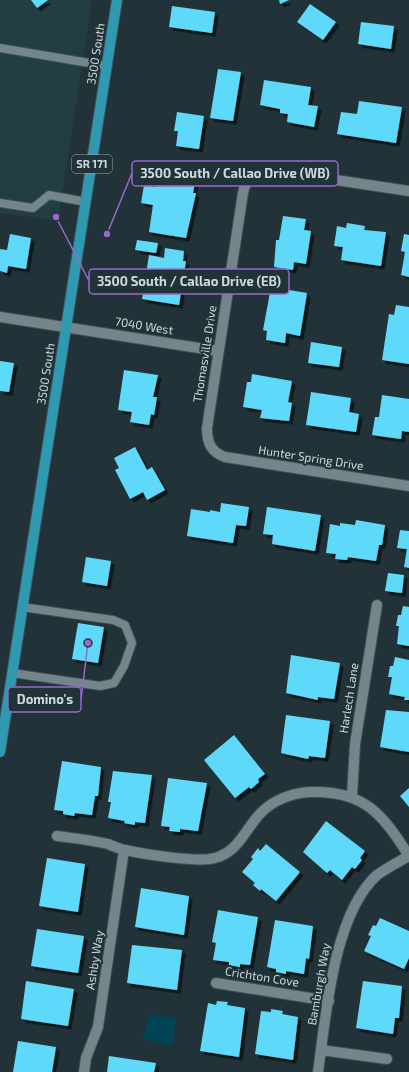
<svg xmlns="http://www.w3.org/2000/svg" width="409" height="1072" font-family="'Exo 2',sans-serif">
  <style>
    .built { fill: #233d45 }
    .green { fill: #004555 }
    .building { fill: #5fd9fa; filter: url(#shadow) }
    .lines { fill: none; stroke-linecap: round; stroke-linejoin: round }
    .service-casing { stroke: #404f54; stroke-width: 10 }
    .minor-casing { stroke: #404f54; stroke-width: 12 }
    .primary-casing { stroke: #404f54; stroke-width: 12 }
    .service { stroke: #72868c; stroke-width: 8 }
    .minor { stroke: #72868c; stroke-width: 10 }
    .primary { stroke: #2e99b0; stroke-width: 10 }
    .labels { text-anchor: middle; stroke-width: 4; stroke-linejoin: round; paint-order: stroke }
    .shield { fill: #213338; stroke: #9aa7ab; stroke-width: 1 }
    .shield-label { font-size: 11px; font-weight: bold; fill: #ced9dc }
    .street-label { font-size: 12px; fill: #ced9dc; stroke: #213338 }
    .leader { fill: none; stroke: #9869c9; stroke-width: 1.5 }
    .callout-dot { fill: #9869c9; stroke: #213338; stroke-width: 1.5 }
    .callout { fill: #213338; stroke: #9869c9; stroke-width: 1.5 }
    .callout-label { font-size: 13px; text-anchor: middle; font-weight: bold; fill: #ced9dc }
  </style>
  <defs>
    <filter id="shadow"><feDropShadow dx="3.5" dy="3.5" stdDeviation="0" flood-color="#0009"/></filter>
  </defs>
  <rect width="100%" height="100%" fill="#213338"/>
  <!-- built -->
  <path class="built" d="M0,0H92L58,221L0,213Z"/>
  <!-- green -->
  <path class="green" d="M149,1014L176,1018L172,1046L143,1039Z"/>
  <!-- building -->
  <g class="building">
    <path d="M31,0H48L37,8Z"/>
    <path d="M279,0H289L280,4Z"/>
    <path d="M310,4L336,22L323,40L297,22Z"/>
    <path d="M172,6L215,12L212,33L169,27Z"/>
    <path d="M361,22L394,26L391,49L358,44Z"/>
    <path d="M218,69L241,72L233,121L210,118Z"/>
    <path d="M264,80L311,87L308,105L318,106L314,127L287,122L288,114L280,113V109L260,105Z"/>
    <path d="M359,101L402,107L396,143L337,134L341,112L357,114Z"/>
    <path d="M177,112L204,116L199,149L176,146L178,131H174Z"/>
    <path d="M158,171L196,177L193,193H196L186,238L149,232L153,205L141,203L144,185L156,187Z"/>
    <path d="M283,216L306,219L304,230L311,231L306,264L294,262L293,270L274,267L276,240H279Z"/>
    <path d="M347,223L365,226L364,230L386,232L381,266L341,260L343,247L334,246L337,226L346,228Z"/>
    <path d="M10,234L31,238L26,269L8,266L7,273L0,271V249L7,250Z"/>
    <path d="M404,234L409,235V277L401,275L405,252L401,251Z"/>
    <path d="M137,240L158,243L156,253L135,250Z"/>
    <path d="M165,248L184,251L183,261H186L179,305L142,299L149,255L164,258Z"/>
    <path d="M271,287L307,293L300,336L286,333L285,343L266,340L267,331L263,330Z"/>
    <path d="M396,305L409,307V364L382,360L389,314L394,315Z"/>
    <path d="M311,342L342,347L339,367L308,363Z"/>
    <path d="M0,361L14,363L9,392L0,391Z"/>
    <path d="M124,370L158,375L153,397H157L154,415L151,414L149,425L130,422L132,412L118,410Z"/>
    <path d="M252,374L292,381L288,402L292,403L289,421L260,418L262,410L243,407L247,382H251Z"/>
    <path d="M311,392L351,398L349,412L359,414L356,432L306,425Z"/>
    <path d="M382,395L409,399V432L402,431L401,439L372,435L375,417H379Z"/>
    <path d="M135,447L147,470L152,467L165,490L147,500L143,492L130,499L115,470L119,468L114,458Z"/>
    <path d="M221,503L249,507L246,526L236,525L233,543L187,536L191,509L210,512V510L220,512Z"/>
    <path d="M267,507L321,515L315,551L272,544L273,535L263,534Z"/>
    <path d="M356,520L385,525L382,545H379L376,561L348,557L347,560L335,559L336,554L326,553L330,524L340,526V523L355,525Z"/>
    <path d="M400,530L409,531V568L404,567L407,549L397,548Z"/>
    <path d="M86,557L111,561L107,586L82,582Z"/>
    <path d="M388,573L404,575L402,593L385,591Z"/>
    <path d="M403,606L409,607V646L397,644L399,626H396L398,615H401Z"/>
    <path d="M78,623L104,627L98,663L72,659Z"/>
    <path d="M291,655L340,663L334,699L318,697V700L286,693Z"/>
    <path d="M395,657L409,660V700H404L405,697L389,694L392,677H388L390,666H393Z"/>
    <path d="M386,710L409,712V752L380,747Z"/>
    <path d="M286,715L330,721L325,758L309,756L308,759L281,753Z"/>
    <path d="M234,735L265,774L258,779L259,782L251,789L249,787L235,798L204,760Z"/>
    <path d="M62,761L101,767L98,796H95L92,815L75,813L74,816L63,814V811L54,810Z"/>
    <path d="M113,771L152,775L145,823L135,822V825L124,823L125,821L108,818L111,802H108Z"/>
    <path d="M168,778L207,783L198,831L180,829V832L169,831L170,827L161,826Z"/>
    <path d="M409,788V807L400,796Z"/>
    <path d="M326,821L365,851L360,858L362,860L355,869L352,867L342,880L330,870L327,873L303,852Z"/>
    <path d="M266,844L300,872L276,901L261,889L260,891L253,885L255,883L242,872L253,859L251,857L258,848L260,851Z"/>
    <path d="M47,858L85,864L78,912L39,906Z"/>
    <path d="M141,888L189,896L184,935L135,927Z"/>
    <path d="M218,910L258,917L250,965L240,964V967L229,965V962L213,960L216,943L212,942Z"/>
    <path d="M380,918L409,931V958L404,969L364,951L371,936L368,935L373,925L376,926Z"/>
    <path d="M275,920L313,926L309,959L306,958L304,974L286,971V974L276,972V969L267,967Z"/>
    <path d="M37,929L84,936L78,973L31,966Z"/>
    <path d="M132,945L182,950L177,990L127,983Z"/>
    <path d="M26,981L74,989L68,1026L21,1019Z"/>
    <path d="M363,981L402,986L399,1018H395L393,1034L356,1028Z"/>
    <path d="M217,1001L228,1002L227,1005L245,1008L239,1057L200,1051L208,1003L216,1005Z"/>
    <path d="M271,1009L283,1011L282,1014L298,1017L293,1060L255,1054L261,1011L271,1012Z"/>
    <path d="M18,1041L56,1047L52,1072H13Z"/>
    <path d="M109,1056L156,1063L154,1072H107Z"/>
  </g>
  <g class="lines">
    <defs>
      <g id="service">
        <path d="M0,48L107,66"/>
        <path d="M0,203L33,208L49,195L86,202"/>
        <path d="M12,673L100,686L114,683L124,666L132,643L125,625L113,620L22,607"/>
      </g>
      <g id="minor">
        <path d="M409,191L270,170C255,171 246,178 243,193L207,428C207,443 211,452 225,457L409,486"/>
        <path d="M0,317L218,351"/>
        <path d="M352,796L355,744L377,605"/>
        <path d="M57,836C73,838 91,840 108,844C113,846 119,849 125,850C143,854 198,863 215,858C241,851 246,825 265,809C278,798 296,792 313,792C365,791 383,815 409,856"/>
        <path d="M216,983L329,1001"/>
        <path d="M321,1050L387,1059"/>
        <path d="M84,1072L86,1058L98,1027L124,850"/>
        <path d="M318,1072C326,1016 333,915 377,875C387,868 398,862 409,856"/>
      </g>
      <path id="primary" d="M0,752L117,0"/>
    </defs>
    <!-- service casing -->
    <use href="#service" class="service-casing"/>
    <!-- minor casing -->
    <use href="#minor" class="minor-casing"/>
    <!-- primary casing -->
    <use href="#primary" class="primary-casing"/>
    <!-- service -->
    <use href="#service" class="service"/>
    <!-- minor -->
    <use href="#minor" class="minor"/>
    <!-- primary -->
    <use href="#primary" class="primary"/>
  </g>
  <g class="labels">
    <!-- shield labels -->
    <rect class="shield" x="72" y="155" width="40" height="18" rx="3"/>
    <g class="shield-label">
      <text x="92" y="168">SR 171</text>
    </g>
    <!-- street labels -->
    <g class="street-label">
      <text transform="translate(96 54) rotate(-81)" y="4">3500 South</text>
      <text transform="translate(144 326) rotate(9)" y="4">7040 West</text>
      <text transform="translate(205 354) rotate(-81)" y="4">Thomasville Drive</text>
      <text transform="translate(46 374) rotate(-81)" y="4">3500 South</text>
      <text transform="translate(311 458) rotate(9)" y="4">Hunter Spring Drive</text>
      <text transform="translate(349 698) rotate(-81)" y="4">Harlech Lane</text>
      <text transform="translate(95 960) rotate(-81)" y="4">Ashby Way</text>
      <text transform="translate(262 977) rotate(9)" y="4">Crichton Cove</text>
      <text transform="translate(319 984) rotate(-80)" y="4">Bamburgh Way</text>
    </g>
  </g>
  <!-- callouts -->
  <path class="leader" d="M107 234L132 173M56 217L89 281M88 643L81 699"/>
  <g class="callout-dot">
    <circle cx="107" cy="234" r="4"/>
    <circle cx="56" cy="217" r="4"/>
    <circle cx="88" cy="643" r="4"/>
  </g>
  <g class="callout">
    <rect x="132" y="161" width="206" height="25" rx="4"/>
    <rect x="89" y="269" width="200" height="25" rx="4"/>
    <rect x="8" y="687" width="73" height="25" rx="4"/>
  </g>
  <g class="callout-label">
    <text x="235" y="178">3500 South / Callao Drive (WB)</text>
    <text x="189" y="286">3500 South / Callao Drive (EB)</text>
    <text x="45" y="704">Domino's</text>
  </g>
</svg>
